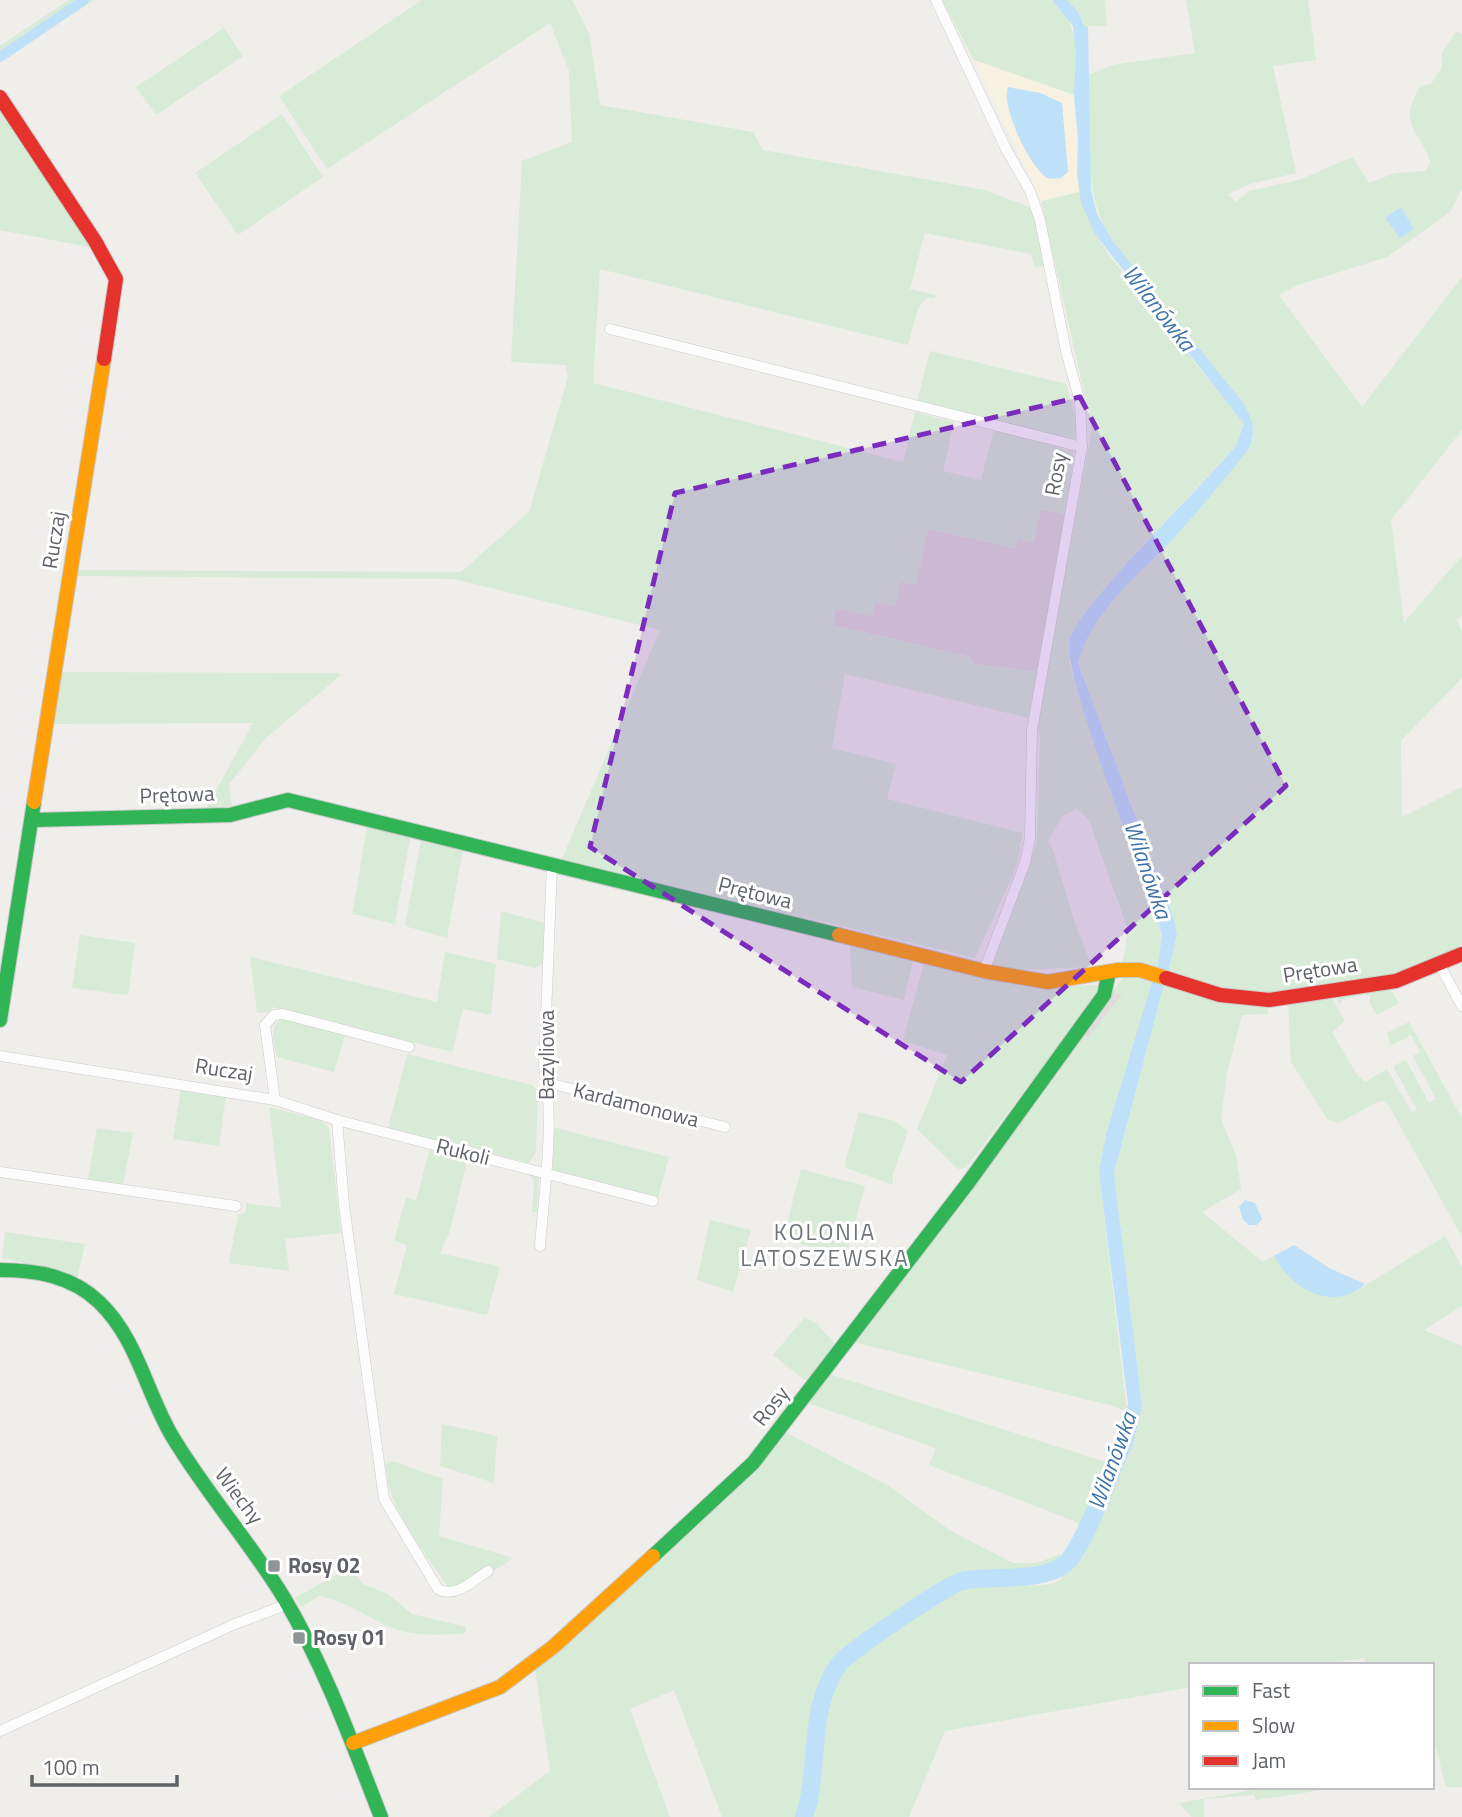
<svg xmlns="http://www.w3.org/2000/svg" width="1462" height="1817" font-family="'Titillium Web',sans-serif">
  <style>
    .industrial { fill: #dfddda }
    .green { fill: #d8ebd6 }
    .sand { fill: #f6f1e1; fill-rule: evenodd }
    .water { fill: #bfe0f9 }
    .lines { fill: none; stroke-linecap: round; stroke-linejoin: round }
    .canal { stroke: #bfe0f9; stroke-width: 10 }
    .river { stroke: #bfe0f9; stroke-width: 18 }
    .street-casing { stroke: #cbcccc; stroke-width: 11 }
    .fast-casing { stroke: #cacacb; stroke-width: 16 }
    .slow-casing { stroke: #cacacb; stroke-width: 16 }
    .jam-casing { stroke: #cacacb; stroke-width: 16 }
    .street { stroke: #fdfcfc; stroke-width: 10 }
    .fast { stroke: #30b455; stroke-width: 14 }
    .slow { stroke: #ff9f0a; stroke-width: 14 }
    .jam { stroke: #e5322d; stroke-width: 14 }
    .marked { fill: #7b2cbf; fill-opacity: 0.2; stroke: #7b2cbf; stroke-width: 5; stroke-dasharray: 14 9; stroke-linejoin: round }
    .poi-dot { fill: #919496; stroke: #fff; stroke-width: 2.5 }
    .labels { text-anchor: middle; stroke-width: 6; stroke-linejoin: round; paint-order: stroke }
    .street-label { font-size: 21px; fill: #5f6368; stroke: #fff }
    .poi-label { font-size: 21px; font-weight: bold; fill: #5f6368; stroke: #fff; text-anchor: start }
    .water-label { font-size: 23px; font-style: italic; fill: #4174aa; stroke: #fff }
    .neighbourhood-label { font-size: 23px; letter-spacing: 2px; fill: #70757a; stroke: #fff }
  </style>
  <rect width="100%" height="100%" fill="#efeeea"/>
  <!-- industrial -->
  <g class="industrial">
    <path d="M1041,509L1066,515L1037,672L974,664L970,657L833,625L835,608L876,601L900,582L928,529L1015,548L1017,539Z"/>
    <path d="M1111,993H1124L1088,1038L1083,1034Z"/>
  </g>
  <!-- green -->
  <g class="green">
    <path d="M69,0H94L0,62V46Z"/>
    <path d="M422,0H572L589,33L600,105L753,132L763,150L985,190L1032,208L1044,266L1034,267L1031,254L925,233L910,289L936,295L935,299L927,297L918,308L908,345L600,269L593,383L903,462L915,412L954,422L943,471L981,480L994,429L1074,452L1066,515L1041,509L1034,543L1018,539L1015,548L928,529L916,585L900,582L895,606L876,602L872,616L835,609L833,625L970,657L974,664L1037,672L1028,718L845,674L832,748L896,764L887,799L1023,833L1016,868L975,958L804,917L803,921L561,861L660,630L454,579L76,576L77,570L461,572L529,512L568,377L566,365L511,362L522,161L572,142L569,71L550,23L327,169L279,96Z"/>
    <path d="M942,0H1052C1083,29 1076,57 1074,95L974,60Z"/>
    <path d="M1067,0H1105L1107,26H1084L1078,12Z"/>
    <path d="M1186,0H1308L1316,60L1273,66L1296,173L1250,184L1228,194L1235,202L1250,191L1299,180L1352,157L1369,183L1395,173L1426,171L1430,161C1419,129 1397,126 1420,86L1431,84L1442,67V53L1456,31L1462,34V189L1450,212L1387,257L1298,285L1279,295L1362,407L1462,277V430L1391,520L1404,622L1462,556V615L1457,620L1462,632V678L1401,741L1402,817L1462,787V947L1398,977L1275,993L1247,995L1168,974L1177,934L1174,918L1078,663C1093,610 1135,579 1172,540C1199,511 1223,479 1249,449L1254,435L1112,240C1081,192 1090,130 1089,75L1112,65L1195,53Z"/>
    <path d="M224,28L243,56L156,115L136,87Z"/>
    <path d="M0,108L94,248L0,230Z"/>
    <path d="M282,114L323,177L238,235L195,173Z"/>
    <path d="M1079,192L1095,234L1109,255L1244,424L1236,446L1139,549L1069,662L1162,935L1157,970L1122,966L1128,930L1089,820L1077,809L1062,816L1048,842L1053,850L1074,920L1092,967L1015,970L993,964L1037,842L1040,739L1037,722L1092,428L1041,201Z"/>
    <path d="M930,351L1067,384L1077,427L1076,437L1069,440L917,401Z"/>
    <path d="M61,672L339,673L341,675L267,737L229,784L232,809H206L253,723L53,724Z"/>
    <path d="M368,822L410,837L395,924L352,914Z"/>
    <path d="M421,840L463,849L447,938L405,926Z"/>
    <path d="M501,911L545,923L544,963L535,968L497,959Z"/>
    <path d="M80,935L135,943L128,995L72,988Z"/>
    <path d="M850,944L913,960L904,1000L852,987Z"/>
    <path d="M445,952L496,964L491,1015L463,1009L452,1052L272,1007L271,1012L257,1013L250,957L437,1002Z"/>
    <path d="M924,962C988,980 1033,987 1099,985L1085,1011L966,1168L958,1169L917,1129L947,1055L903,1041Z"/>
    <path d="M1134,975L1153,979L1099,1172L1127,1412L1113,1406L849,1341L1083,1034L1088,1038L1123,994L1111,993L1124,977Z"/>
    <path d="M1165,981L1267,1007L1269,1014L1242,1015L1227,1073L1221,1119L1236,1156L1241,1189L1202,1212L1263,1262L1274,1256L1288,1275L1344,1295L1363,1287L1445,1236L1462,1267V1306L1424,1330L1462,1346V1787H1446L1432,1732V1665H1366L1364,1658L1315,1665H1191V1687L945,1731L909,1817H722L674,1690L630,1709L670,1817H489L550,1771L535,1670L785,1432L887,1485L951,1531L1013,1563H1037L1060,1554L1058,1562L1042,1571L995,1573C1017,1584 1038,1591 1061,1580L1080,1532L1077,1522L929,1465L936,1448L805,1402L826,1373L1109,1463L1097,1492L1109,1499L1133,1444L1142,1406L1114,1173Z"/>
    <path d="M1389,987L1399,1003L1377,1015L1369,1002L1371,997L1365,994L1342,1000L1340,1005L1335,995Z"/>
    <path d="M1329,994L1345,1021L1332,1032L1357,1075L1365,1082L1387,1069L1412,1113L1417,1110L1393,1066L1406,1060L1429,1103L1436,1099L1413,1056L1421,1052L1411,1035L1391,1046L1387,1033L1409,1022L1462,1118V1237L1389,1106L1383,1101L1378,1102L1338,1123L1328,1120L1291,1062L1288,1002Z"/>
    <path d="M282,1018L345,1034L334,1072L277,1057C274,1043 268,1028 282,1018Z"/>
    <path d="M407,1054L532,1085L538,1091L536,1152L529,1163L388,1128Z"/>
    <path d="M181,1089L226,1095L219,1146L173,1139Z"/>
    <path d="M269,1107L320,1120L329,1128L341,1233L285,1239L289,1271L229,1263L238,1215L246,1212V1203L281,1208Z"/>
    <path d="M859,1112L895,1121L908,1131L893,1174V1185L844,1167Z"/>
    <path d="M552,1127L669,1157L658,1198L553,1171Z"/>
    <path d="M97,1128L133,1133L123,1186L88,1180Z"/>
    <path d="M430,1148L459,1155L466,1165L450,1231L440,1253L500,1267L487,1315L394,1294L407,1245L394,1241L406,1198L416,1200Z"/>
    <path d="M480,1161L539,1175L537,1212H532L534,1182L528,1173L487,1163L477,1168Z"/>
    <path d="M801,1169L865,1186L846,1256L783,1239Z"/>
    <path d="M710,1220L751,1230L733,1292L697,1280Z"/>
    <path d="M5,1232L85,1244L77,1278L50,1268L2,1258Z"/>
    <path d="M805,1317L817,1324L834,1343L810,1384L773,1355Z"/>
    <path d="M442,1424L497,1436L494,1483L440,1466Z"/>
    <path d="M392,1461L443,1479L439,1536L513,1558L455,1597C431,1560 384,1507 386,1463Z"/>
    <path d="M350,1567L363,1584L386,1593L412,1614L466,1627L465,1633C445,1635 425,1636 405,1632C375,1624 351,1602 319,1596L302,1607L295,1598Z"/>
    <path d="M1270,1787H1342L1256,1800L1254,1795L1204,1799V1817H1192L1179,1803Z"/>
  </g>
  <!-- sand -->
  <path class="sand" d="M974,60L1074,95L1079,192L1041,201ZM1021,88L1062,103L1042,176L1006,102Z"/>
  <!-- water -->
  <g class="water">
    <path d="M1052,0H1067L1078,12L1084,26L1088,27L1091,190L1097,214L1112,240L1244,404C1253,421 1256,431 1249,449C1224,479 1199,511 1172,540C1135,579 1093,610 1078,663L1174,919L1177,934L1168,974L1157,970L1162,935C1149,890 1058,666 1070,638C1080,616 1098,597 1114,578C1153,533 1196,491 1236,446L1244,424L1095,234L1081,203L1077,174L1078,137L1074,95L1076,54L1073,26Z"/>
    <path d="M1008,87L1040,93L1062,103L1068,172L1061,178L1049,179C1031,171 1000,105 1008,87Z"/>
    <path d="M1401,207L1414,229L1400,238L1385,218Z"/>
    <path d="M1153,979L1165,981L1114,1173L1142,1406L1133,1444L1109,1499L1097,1493L1120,1438L1128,1403L1099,1172L1106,1135Z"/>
    <path d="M1245,1200L1255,1203L1262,1219L1257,1225H1249L1243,1220L1239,1207Z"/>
    <path d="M1294,1245L1329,1268L1365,1284C1333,1313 1291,1289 1274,1256Z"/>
  </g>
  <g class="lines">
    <!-- canal -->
    <path class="canal" d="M0,57L84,0"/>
    <!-- river -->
    <path class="river" d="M804,1817C821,1767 806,1711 839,1664C846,1653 950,1583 962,1581C992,1575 1041,1583 1065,1564C1081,1550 1102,1495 1111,1474"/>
    <defs>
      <g id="street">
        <path d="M936,0L1006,149L1030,191L1040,220L1066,351L1080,402L1082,447L1032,730L1030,838L1025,863L984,971"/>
        <path d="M610,329L1082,447"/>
        <path d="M1439,964L1462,1006"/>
        <path d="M0,1056L275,1100L337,1120L653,1201"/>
        <path d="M548,1083L725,1127"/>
        <path d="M275,1100L265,1025L274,1015L283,1014L409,1047"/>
        <path d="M337,1120L344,1205L384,1499L438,1589C455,1599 474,1580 488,1571"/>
        <path d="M0,1172L236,1206"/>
        <path d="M540,1246C544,1193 555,1119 544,1068L552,864"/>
        <path d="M0,1731L235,1624L288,1604"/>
      </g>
      <g id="fast">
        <path d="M33,820L230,815L288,800L839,935"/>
        <path d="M0,1020L34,802"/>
        <path d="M0,1270C36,1270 72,1276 99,1302C137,1338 146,1392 172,1436C206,1493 250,1542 284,1598C325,1667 352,1743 381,1817"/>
        <path d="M653,1556L753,1463L968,1183L1104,995L1109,972"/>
      </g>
      <g id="slow">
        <path d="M34,802L104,359"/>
        <path d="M839,935L984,971L1048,982L1118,970H1140L1166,978"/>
        <path d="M353,1743L500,1687L553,1647L653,1556"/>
      </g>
      <g id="jam">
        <path d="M0,97L95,241L116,279L104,359"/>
        <path d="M1166,978L1220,995L1269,1000L1396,981L1462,954"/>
      </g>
    </defs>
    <!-- street casing -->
    <use href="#street" class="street-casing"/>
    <!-- fast casing -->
    <use href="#fast" class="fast-casing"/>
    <!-- slow casing -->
    <use href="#slow" class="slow-casing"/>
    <!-- jam casing -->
    <use href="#jam" class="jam-casing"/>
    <!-- street -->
    <use href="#street" class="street"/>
    <!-- fast -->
    <use href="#fast" class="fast"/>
    <!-- slow -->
    <use href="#slow" class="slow"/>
    <!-- jam -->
    <use href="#jam" class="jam"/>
  </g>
  <!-- marked area -->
  <path class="marked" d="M1080,397L1286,786L961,1082L590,847L675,493Z"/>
  <!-- markers -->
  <g class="poi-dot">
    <rect x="267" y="1559" width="14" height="14" rx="3.5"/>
    <rect x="292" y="1631" width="14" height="14" rx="3.5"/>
  </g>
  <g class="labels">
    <!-- street labels -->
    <g class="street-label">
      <text transform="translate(1056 474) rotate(-80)" y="7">Rosy</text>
      <text transform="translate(54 540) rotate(-81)" y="7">Ruczaj</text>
      <text transform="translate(177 795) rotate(-2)" y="7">Prętowa</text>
      <text transform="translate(755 893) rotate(14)" y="7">Prętowa</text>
      <text transform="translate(1320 970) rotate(-9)" y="7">Prętowa</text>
      <text transform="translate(547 1055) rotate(-90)" y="7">Bazyliowa</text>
      <text transform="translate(224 1070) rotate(9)" y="7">Ruczaj</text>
      <text transform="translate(636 1105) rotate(14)" y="7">Kardamonowa</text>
      <text transform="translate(463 1152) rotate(14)" y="7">Rukoli</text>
      <text transform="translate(771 1406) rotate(-52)" y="7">Rosy</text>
      <text transform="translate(239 1496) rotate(53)" y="7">Wiechy</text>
    </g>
    <!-- poi labels -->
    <g class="poi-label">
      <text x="288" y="1573">Rosy 02</text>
      <text x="313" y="1645">Rosy 01</text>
    </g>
    <!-- water labels -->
    <g class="water-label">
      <text transform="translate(1159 308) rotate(52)" y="8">Wilanówka</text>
      <text transform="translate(1148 870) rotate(71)" y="8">Wilanówka</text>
      <text transform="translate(1112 1461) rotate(-70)" y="8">Wilanówka</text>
    </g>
    <!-- neighbourhood labels -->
    <g class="neighbourhood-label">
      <text x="825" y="1240">KOLONIA<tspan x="825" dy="26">LATOSZEWSKA</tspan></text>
    </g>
  </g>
  <!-- legend -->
  <rect x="1189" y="1663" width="245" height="126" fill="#ffffff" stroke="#bfc1c3" stroke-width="2"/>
  <rect x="1203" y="1686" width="35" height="10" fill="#30b455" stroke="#bfc1c3" stroke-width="2"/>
  <text x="1252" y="1698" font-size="21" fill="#5f6368">Fast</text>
  <rect x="1203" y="1721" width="35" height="10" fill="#ff9f0a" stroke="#bfc1c3" stroke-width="2"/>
  <text x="1252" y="1733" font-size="21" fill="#5f6368">Slow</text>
  <rect x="1203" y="1756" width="35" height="10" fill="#e5322d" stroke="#bfc1c3" stroke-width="2"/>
  <text x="1252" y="1768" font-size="21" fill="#5f6368">Jam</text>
  <!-- scale -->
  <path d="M32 1775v10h145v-10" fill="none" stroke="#5f6368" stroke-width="3.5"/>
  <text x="42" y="1775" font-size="21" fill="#5f6368" stroke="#ffffff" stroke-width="5" paint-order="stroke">100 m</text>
</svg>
